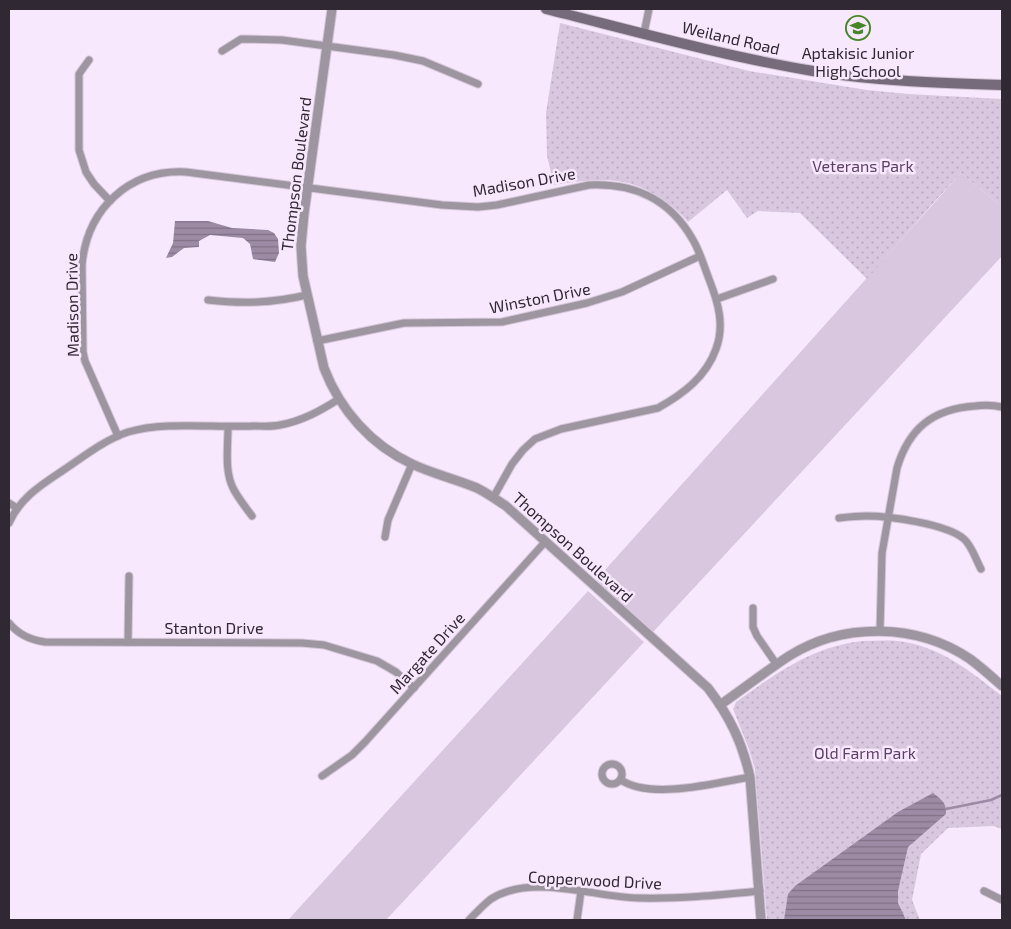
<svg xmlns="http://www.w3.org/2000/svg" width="1011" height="929" font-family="'Exo 2',sans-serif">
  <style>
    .green { fill: #d8c7de }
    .park { fill: url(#park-dots) }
    .water { fill: url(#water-rules) }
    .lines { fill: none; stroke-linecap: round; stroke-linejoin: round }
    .stream { stroke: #9d8aa4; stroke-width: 2.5 }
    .minor-casing { stroke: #d4c5d8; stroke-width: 9 }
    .tertiary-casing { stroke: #d4c5d8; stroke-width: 11 }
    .secondary-casing { stroke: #d4c5d8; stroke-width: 12 }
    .minor { stroke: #9d95a0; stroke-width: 7 }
    .tertiary { stroke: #9d95a0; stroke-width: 9 }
    .secondary { stroke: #766b7a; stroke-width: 10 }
    .labels { text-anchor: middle; stroke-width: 5; stroke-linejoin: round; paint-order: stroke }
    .street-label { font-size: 16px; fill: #302832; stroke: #f8e8fd }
    .poi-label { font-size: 16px; fill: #302832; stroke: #f8e8fd }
    .park-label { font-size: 16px; fill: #5c3f66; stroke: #f8e8fd }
  </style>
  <defs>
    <pattern id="park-dots" width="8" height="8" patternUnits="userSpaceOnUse" patternTransform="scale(1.25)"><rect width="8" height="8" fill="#d8c7de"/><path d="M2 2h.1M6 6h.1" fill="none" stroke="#baabbf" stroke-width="1.8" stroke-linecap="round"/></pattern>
    <pattern id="water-rules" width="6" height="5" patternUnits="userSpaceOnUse" patternTransform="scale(1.25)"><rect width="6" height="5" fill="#9d8aa4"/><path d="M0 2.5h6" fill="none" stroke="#807186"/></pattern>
  </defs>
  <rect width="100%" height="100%" fill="#f8e8fd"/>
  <!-- green -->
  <g class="green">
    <path d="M961,173L1002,207V256L653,632L596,580Z"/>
    <path d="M588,591L644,642L386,920H288Z"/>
  </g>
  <!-- park -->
  <g class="park">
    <path d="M560,23L749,71L867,90L908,94L1002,99V207L961,173L935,201L867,279L800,213L758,211L747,218L727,190L688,222C680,212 672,206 662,199C625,174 596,179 554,185L547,156L546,113Z"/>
    <path d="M862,641C874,641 886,640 897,641C939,645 971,672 1002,696V829L993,826L948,828L921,854L912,900L920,920H767L755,769L749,749L733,709L736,702C777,673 811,647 862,641Z"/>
  </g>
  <!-- water -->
  <g class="water">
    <path d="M175,221H208L232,228L268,230L274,233L278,239L279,253L275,262L253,259L250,244L243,238L210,235L199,241V247L184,248L172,257L166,258L173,243Z"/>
    <path d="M933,793C941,799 947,803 946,814L908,847L898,891V903L906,920H784L788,894L795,886L898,812Z"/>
  </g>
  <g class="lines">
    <!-- stream -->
    <path class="stream" d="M946,809L991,800L1002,795"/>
    <defs>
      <g id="minor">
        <path d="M644,33L649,9"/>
        <path d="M222,51L241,39L282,40L394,55L423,61L478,84"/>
        <path d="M89,60L79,74V150L86,172L94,184L110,201"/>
        <path d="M717,299L773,279"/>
        <path d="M208,300C244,304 272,303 307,295"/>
        <path d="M317,341L404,323L502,322L587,303L622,292L700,256"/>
        <path d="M228,427C228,448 224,472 234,490C239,499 246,508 252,516"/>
        <path d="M118,436L85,361L83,352L82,265C87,209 129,169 186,172L442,205L478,207L497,205L589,185C635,183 670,199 693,240C700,252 704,266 709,279C718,302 725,325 716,349C706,377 683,394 658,408L561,429L535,439L523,450L512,464L493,498"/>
        <path d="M9,503L17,508"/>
        <path d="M839,518C848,517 857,516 866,516C889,516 947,524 964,539C972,546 976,560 981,569"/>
        <path d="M9,523C20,498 41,485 62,471C83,457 104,440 128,432C165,421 214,428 253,426C262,426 271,427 280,425C302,421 320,411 339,399"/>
        <path d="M385,537L388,520L412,464"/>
        <path d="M753,608V627L757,636L777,665"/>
        <path d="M9,623C18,634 30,640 45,642L302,643L324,645L377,661L396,672L414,688"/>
        <path d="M880,631L882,553L897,468C909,428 933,409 975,406C984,405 993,405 1002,407"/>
        <path d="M128,642L129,576"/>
        <circle cx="612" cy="774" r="10"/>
        <path d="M322,776L352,755L365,742L545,542"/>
        <path d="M621,780C651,800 716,783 750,777"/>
        <path d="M984,891L1002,900"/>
        <path d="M469,920C476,913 483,905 491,899C531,873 594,897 638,898C679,899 719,895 760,891"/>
        <path d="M577,920L581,891"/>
      </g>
      <g id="tertiary">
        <path d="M332,9L304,214L301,246L303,276L324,368C340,410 371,445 412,464C433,474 456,479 477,488C487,493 497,500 506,506L708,688C730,717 742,742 750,777L761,920"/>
        <path d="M720,705C743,689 766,671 789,656C843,622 917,623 970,659C981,667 992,677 1002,686"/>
      </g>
      <path id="secondary" d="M546,9C634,31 723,56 813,71C876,81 939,83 1002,85"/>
    </defs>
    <!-- minor casing -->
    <use href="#minor" class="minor-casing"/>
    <!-- tertiary casing -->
    <use href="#tertiary" class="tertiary-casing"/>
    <!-- secondary casing -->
    <use href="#secondary" class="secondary-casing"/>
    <!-- minor -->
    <use href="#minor" class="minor"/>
    <!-- tertiary -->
    <use href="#tertiary" class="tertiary"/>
    <!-- secondary -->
    <use href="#secondary" class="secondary"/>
  </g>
  <!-- icons -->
  <defs>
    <symbol id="school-ring" viewBox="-11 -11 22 22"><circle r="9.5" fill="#f8e8fd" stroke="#468627" stroke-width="1.5"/><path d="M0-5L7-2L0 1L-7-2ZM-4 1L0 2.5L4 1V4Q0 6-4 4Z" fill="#468627"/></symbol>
  </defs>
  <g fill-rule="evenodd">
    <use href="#school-ring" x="844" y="14" width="28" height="28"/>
  </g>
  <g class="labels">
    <!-- street labels -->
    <g class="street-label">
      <text transform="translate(731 38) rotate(13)" y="6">Weiland Road</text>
      <text transform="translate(296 174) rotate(-83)" y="6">Thompson Boulevard</text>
      <text transform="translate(524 182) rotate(-10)" y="6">Madison Drive</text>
      <text transform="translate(540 298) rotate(-11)" y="6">Winston Drive</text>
      <text transform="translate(72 305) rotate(-91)" y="6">Madison Drive</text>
      <text transform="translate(573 547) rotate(42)" y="6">Thompson Boulevard</text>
      <text x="214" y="634">Stanton Drive</text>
      <text transform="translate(427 653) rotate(-48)" y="6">Margate Drive</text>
      <text transform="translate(595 880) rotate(3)" y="6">Copperwood Drive</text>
    </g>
    <!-- poi labels -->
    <g class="poi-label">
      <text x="858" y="59">Aptakisic Junior<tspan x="858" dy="18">High School</tspan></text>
    </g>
    <!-- park labels -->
    <g class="park-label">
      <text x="863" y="172">Veterans Park</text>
      <text x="865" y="759">Old Farm Park</text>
    </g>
  </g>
  <!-- border -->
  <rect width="1011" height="929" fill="none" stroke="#302832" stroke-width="20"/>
</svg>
